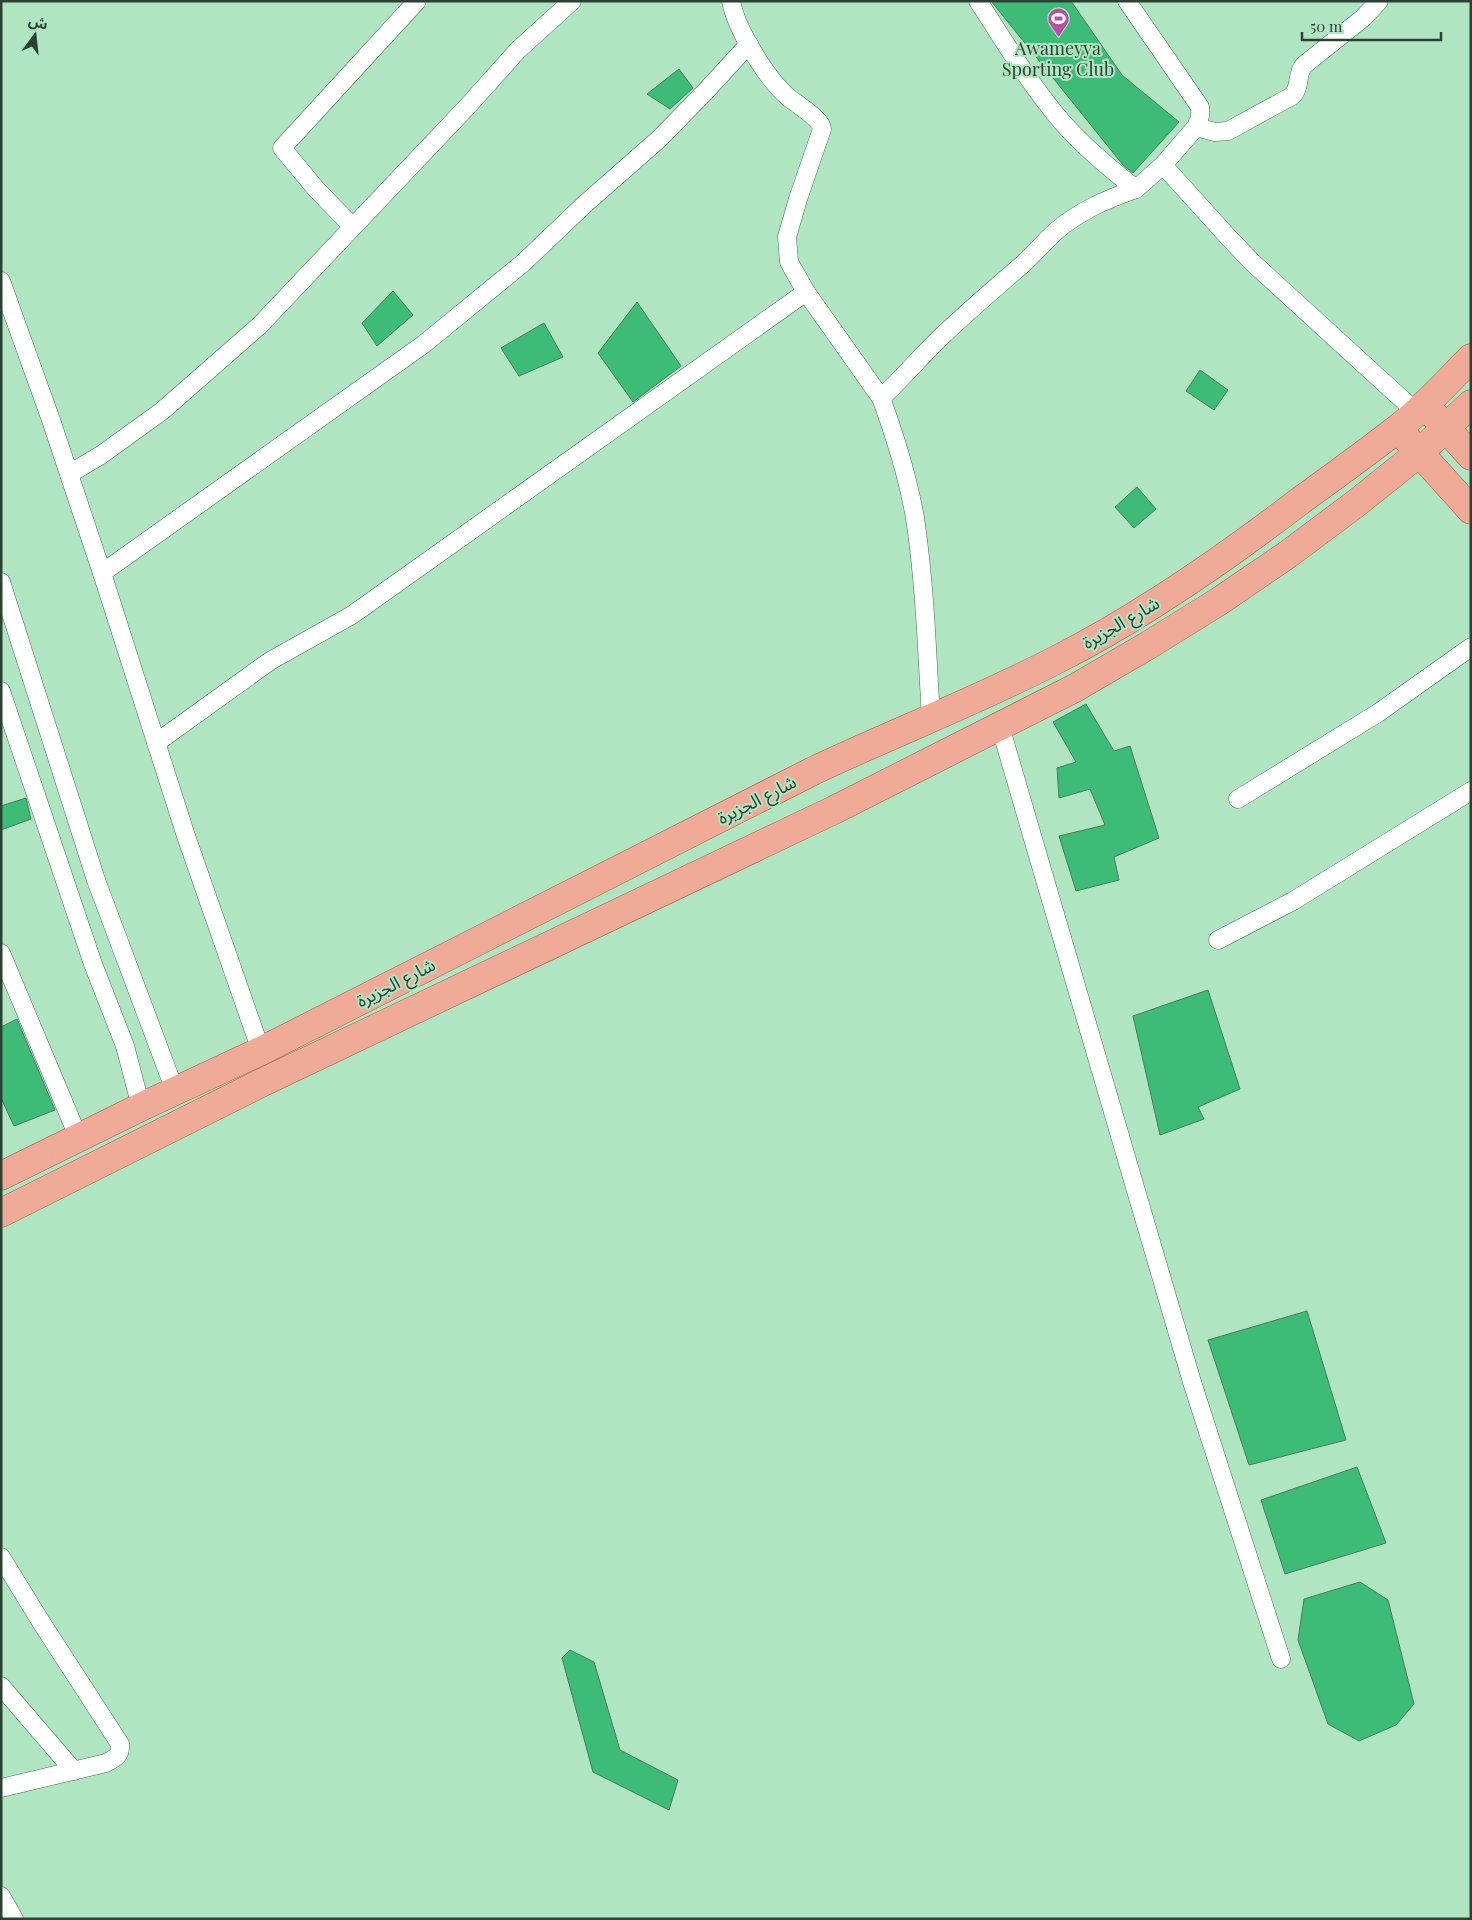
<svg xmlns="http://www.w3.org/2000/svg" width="1472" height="1920" font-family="'Playfair Display','Noto Sans Arabic',serif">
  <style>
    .building { fill: #3dbc78; stroke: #497b5c }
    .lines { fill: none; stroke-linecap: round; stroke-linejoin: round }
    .street-casing { stroke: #3f7152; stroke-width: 19 }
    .primary-casing { stroke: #a46048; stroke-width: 29 }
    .street { stroke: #fff; stroke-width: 18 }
    .primary { stroke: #efaa98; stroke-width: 28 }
    .labels { text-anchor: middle; stroke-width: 4; stroke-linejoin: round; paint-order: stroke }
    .poi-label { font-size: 18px; fill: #2b4133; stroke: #b0e5c2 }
    .street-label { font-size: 18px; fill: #2b4133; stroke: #b0e5c2 }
  </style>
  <rect width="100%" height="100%" fill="#b0e5c2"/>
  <!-- building -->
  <g class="building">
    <path d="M991,1H1071L1122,75L1179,122L1133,173L1123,165Z"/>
    <path d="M679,69L693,88L670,109L647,94Z"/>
    <path d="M393,291L413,315L377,346L362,323Z"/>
    <path d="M637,302L681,366L633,402L598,353Z"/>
    <path d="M544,323L563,357L519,376L501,348Z"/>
    <path d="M1200,370L1228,390L1214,410L1186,391Z"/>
    <path d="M1137,487L1156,509L1134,528L1115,507Z"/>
    <path d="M1086,704L1114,751L1130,746L1159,838L1114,857L1119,880L1076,891L1059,836L1105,825L1090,789L1059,798L1057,768L1076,762L1053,722Z"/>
    <path d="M26,798L31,819L1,830V806Z"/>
    <path d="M1208,990L1240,1089L1198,1107L1204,1119L1160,1135L1133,1016Z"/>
    <path d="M17,1019L55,1110L14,1126L1,1098V1027Z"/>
    <path d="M1307,1311L1346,1440L1249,1465L1208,1340Z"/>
    <path d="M1357,1467L1386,1543L1285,1574L1261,1500Z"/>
    <path d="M1360,1582L1388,1600L1414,1704L1396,1725L1359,1741L1328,1724L1298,1640L1304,1599Z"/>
    <path d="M570,1650L594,1662L620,1750L678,1780L669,1810L593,1772L562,1658Z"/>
  </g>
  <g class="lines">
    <defs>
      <g id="street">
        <path d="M731,1C736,29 767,79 788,97C799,106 814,114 821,125L822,129L798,199L787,237L789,262L806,292L881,398"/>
        <path d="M978,1C1005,42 1030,85 1062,122C1084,147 1109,168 1136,189L1163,165L1196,127C1200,120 1201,115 1200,107L1127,1"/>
        <path d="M1196,127L1215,132L1228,131L1292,96C1301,88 1296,74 1304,65L1363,18L1379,1"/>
        <path d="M1163,165L1229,238L1253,263L1416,412"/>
        <path d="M352,226L316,189L282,148L417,1"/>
        <path d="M1,281L51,420L102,573L186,836L261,1051"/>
        <path d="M69,474L101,455L162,411L259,326L466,108L518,50L572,1"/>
        <path d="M102,573L424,344L523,263L585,204L659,139L705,92L749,44"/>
        <path d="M1,582L96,880L175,1091"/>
        <path d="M1,691L93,964L125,1046L141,1107"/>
        <path d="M931,719C927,652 925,585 915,518C908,478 895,436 881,398C902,379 919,358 940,338C967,312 995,288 1023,264C1034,254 1044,242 1055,232C1079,211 1107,199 1136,189"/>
        <path d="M1000,726L1192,1382L1281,1659"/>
        <path d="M156,743L270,661L352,615L806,292"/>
        <path d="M1238,799L1378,713L1471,647"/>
        <path d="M1218,940L1293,901L1471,791"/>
        <path d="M1,953L79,1139"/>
        <path d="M1,1557L41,1622L120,1744C121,1756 115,1758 106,1763L1,1788"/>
        <path d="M1,1686L74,1771"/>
        <path d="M1,1896L14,1919"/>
      </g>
      <g id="primary">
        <path d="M1435,416L1471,456"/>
        <path d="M1407,439L1471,510"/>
        <path d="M1,1176L141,1107L261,1051L813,771C893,733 977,701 1056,660C1141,617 1220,562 1296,504C1330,479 1364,455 1397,429C1424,408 1447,382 1471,358"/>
        <path d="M1,1213L261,1083L834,810L1075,688L1147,646L1218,602L1287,555L1354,505L1419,453L1471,404"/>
      </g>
    </defs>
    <!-- street casing -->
    <use href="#street" class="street-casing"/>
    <!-- primary casing -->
    <use href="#primary" class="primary-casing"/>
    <!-- street -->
    <use href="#street" class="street"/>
    <!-- primary -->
    <use href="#primary" class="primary"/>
  </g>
  <!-- icons -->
  <defs>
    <symbol id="stadium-pin" viewBox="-11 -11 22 30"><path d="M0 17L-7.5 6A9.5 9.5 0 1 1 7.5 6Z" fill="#bc4ba6" stroke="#b0e5c2"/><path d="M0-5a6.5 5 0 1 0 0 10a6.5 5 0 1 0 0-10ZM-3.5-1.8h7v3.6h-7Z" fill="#fff"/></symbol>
  </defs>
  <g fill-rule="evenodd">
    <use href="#stadium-pin" x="1046" y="6" width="25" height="34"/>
  </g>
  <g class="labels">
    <!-- poi labels -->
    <g class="poi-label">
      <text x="1058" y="55">Awameyya<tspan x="1058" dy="21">Sporting Club</tspan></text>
    </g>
    <!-- street labels -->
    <g class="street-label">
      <text transform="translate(1121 623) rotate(-30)" y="6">شارع الجزيرة</text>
      <text transform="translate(757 800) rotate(-27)" y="6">شارع الجزيرة</text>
      <text transform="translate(396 983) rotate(-27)" y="6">شارع الجزيرة</text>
    </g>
  </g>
  <!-- border -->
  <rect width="1472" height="1920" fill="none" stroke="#2b4133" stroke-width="5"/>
  <!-- north arrow -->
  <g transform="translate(35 35) rotate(15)" stroke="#b0e5c2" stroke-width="4" paint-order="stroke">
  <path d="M0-4L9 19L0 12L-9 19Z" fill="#2b4133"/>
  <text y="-8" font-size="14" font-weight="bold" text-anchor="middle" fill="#2b4133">ش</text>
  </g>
  <!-- scale -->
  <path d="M1302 32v8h139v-8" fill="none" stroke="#2b4133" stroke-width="2.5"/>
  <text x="1310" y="32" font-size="15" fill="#2b4133" stroke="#b0e5c2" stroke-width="4" paint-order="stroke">50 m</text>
</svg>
